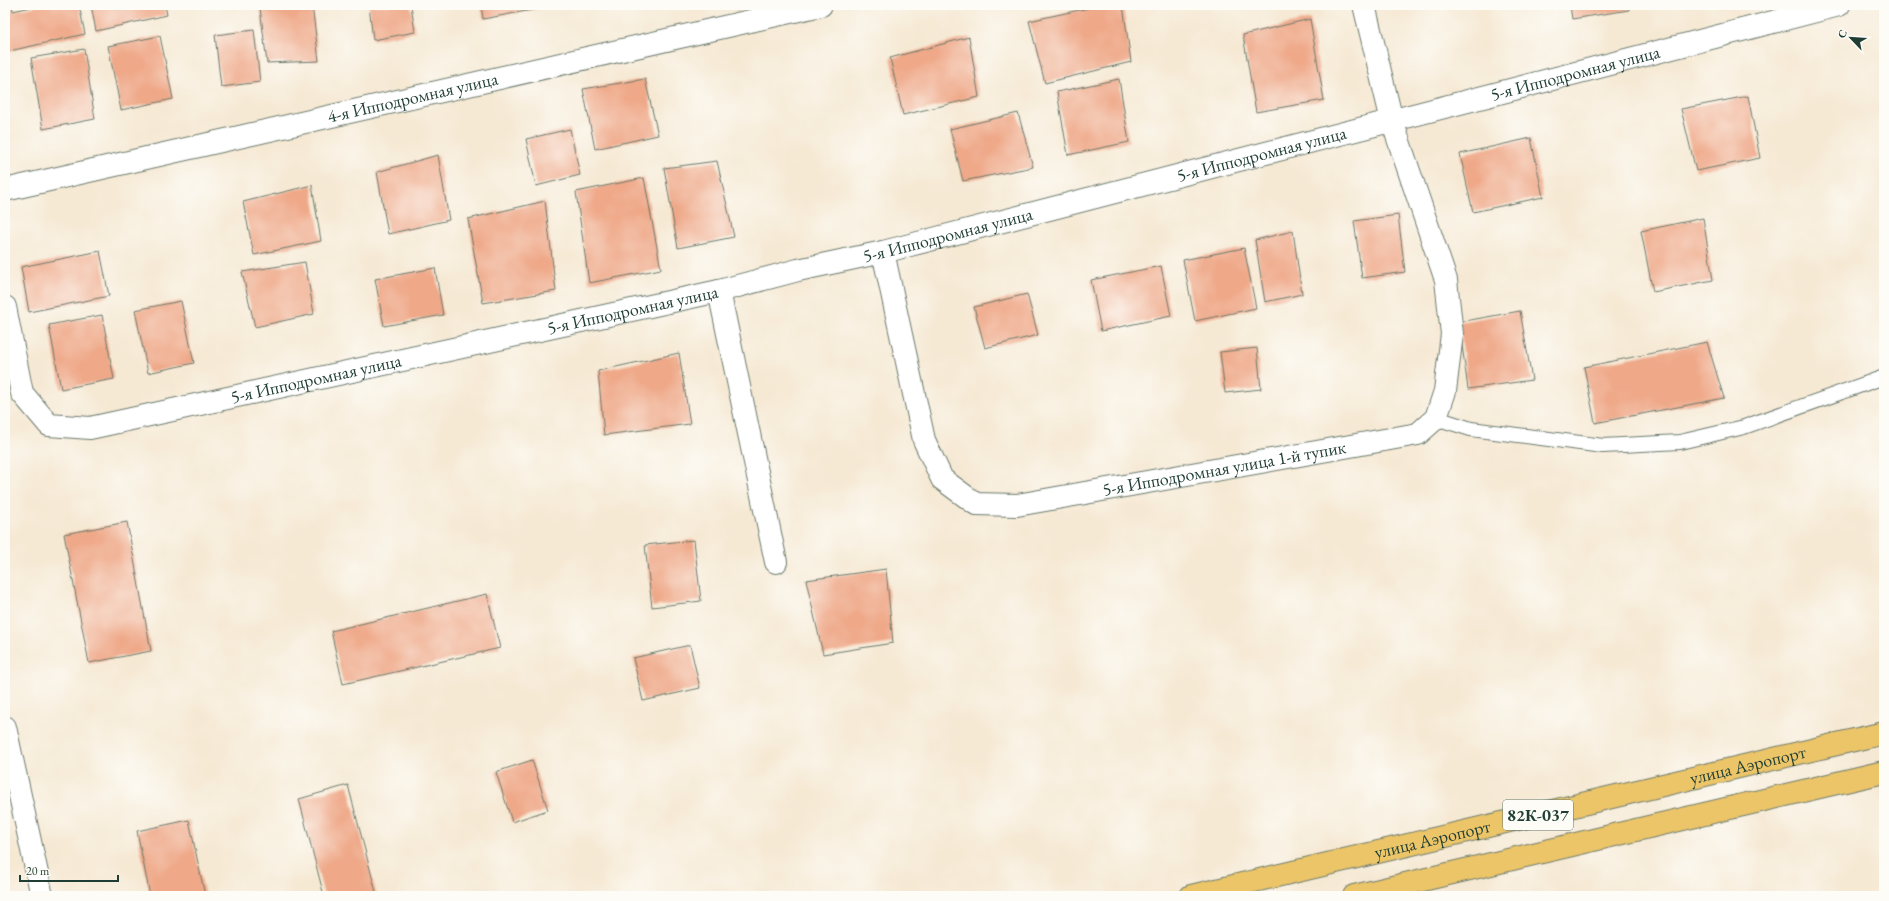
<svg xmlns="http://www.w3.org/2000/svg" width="1889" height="901" font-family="'EB Garamond',serif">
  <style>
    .building { fill: #efa989 }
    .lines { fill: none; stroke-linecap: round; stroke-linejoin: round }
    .service-casing { stroke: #6a796c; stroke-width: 16 }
    .minor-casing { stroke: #6a796c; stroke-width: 24 }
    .tertiary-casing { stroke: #6a796c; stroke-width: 24 }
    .primary-casing { stroke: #6a796c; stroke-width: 24 }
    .service { stroke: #fff; stroke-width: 14 }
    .minor { stroke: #fff; stroke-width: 22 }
    .tertiary { stroke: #fff; stroke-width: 22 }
    .primary { stroke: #ecc569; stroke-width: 22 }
    .labels { text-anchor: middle; stroke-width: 4; stroke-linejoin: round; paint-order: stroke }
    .shield { fill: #fdfcf7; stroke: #62766e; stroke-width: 1 }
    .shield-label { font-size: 17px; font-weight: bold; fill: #1f3d34 }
    .street-label { font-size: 18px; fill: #1f3d34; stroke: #fdfcf7 }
  </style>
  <rect width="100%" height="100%" fill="#fdfcf7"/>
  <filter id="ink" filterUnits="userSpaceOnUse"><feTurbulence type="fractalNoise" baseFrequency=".025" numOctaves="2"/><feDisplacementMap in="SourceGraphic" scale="8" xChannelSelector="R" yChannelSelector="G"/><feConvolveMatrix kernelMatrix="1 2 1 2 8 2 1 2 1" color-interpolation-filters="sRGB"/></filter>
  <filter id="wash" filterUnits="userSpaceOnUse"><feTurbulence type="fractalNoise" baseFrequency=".012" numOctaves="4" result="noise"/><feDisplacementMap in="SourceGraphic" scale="16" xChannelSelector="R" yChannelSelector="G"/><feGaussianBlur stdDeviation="0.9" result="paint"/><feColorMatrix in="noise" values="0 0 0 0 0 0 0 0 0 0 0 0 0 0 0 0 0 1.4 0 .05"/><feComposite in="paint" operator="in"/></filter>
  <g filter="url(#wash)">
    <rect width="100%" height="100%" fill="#f6e9d4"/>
    <g id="blocks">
      <!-- building -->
      <g class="building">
        <path d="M5,5H12L13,11L41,5H79L85,34L5,52Z"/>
        <path d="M91,5H165L167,15L96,31Z"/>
        <path d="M276,5H312L319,61L267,63L260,8Z"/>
        <path d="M369,5H411L415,32L373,40Z"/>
        <path d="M481,5H548V7L483,19Z"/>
        <path d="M1102,5H1123L1131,62L1045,83L1029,21Z"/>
        <path d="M1570,5H1628L1629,10L1572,19Z"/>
        <path d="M1310,19L1324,100L1256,112L1243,35Z"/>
        <path d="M254,30L260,82L221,87L215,35Z"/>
        <path d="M160,36L173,99L121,110L108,46Z"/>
        <path d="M969,37L979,97L903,115L890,58Z"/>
        <path d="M84,49L95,119L43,129L31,58Z"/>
        <path d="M645,79L658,135L595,149L583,89Z"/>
        <path d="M1119,79L1129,142L1068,155L1057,92Z"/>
        <path d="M1748,96L1760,158L1696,171L1681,109Z"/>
        <path d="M1018,113L1033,167L963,181L950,129Z"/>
        <path d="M570,129L580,175L536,186L526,139Z"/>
        <path d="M1531,138L1543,197L1473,212L1460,154Z"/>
        <path d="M438,155L449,220L388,234L377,172Z"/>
        <path d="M717,161L734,237L678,248L664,168Z"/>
        <path d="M644,178L661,269L589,283L576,192Z"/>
        <path d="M312,185L321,241L254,255L243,202Z"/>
        <path d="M545,201L556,291L483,303L468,219Z"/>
        <path d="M1398,215L1405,272L1362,278L1354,221Z"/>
        <path d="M1703,218L1713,280L1653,292L1641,231Z"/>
        <path d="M1293,231L1302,294L1265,302L1255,240Z"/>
        <path d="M1244,248L1256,308L1195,321L1183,260Z"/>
        <path d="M100,251L109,296L29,312L21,267Z"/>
        <path d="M305,262L314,314L255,327L242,272Z"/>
        <path d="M1161,266L1171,316L1101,331L1091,280Z"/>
        <path d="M435,268L443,315L384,326L375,279Z"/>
        <path d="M1027,294L1038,335L985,348L974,307Z"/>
        <path d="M181,301L194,363L148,373L135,310Z"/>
        <path d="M1520,311L1532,380L1468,389L1459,322Z"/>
        <path d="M102,315L114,379L61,389L49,325Z"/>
        <path d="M1707,342L1724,398L1595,423L1584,367Z"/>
        <path d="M1257,348L1261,389L1225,393L1220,352Z"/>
        <path d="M679,353L690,424L604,435L598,371Z"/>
        <path d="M127,522L151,651L89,663L64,534Z"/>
        <path d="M694,540L701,601L652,607L645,545Z"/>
        <path d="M886,569L893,643L823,654L806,580Z"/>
        <path d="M487,594L500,648L343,684L331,631Z"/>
        <path d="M690,645L700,688L643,701L633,658Z"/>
        <path d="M532,760L548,810L512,822L496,772Z"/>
        <path d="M348,785L377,896H324L299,799Z"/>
        <path d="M189,820L205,896H150L137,831Z"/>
      </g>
    </g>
  </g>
  <g filter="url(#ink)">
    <use href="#blocks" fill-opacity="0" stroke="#6a796c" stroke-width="1"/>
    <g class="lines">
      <defs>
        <path id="service" d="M1436,418L1471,429L1603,446L1680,442L1744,427L1884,377"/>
        <g id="minor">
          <path id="s1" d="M5,190L821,5"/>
          <path id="s2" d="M883,252L924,440L942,479L976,504L1017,505L1418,434L1436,418L1445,391L1452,334L1446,280L1392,121L1364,5"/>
          <path d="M719,291L776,562"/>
          <path id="s3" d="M5,307L22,393L49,425L90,428L719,291L798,270L883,252L1839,5"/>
        </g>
        <path id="tertiary" d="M5,727L42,896"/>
        <g id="primary">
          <path id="s4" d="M1191,896L1884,733"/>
          <path d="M1354,896L1884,772"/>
        </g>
      </defs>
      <!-- service casing -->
      <use href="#service" class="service-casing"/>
      <!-- minor casing -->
      <use href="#minor" class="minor-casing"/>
      <!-- tertiary casing -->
      <use href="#tertiary" class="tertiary-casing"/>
      <!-- primary casing -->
      <use href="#primary" class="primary-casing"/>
      <!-- service -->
      <use href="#service" class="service"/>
      <!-- minor -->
      <use href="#minor" class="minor"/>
      <!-- tertiary -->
      <use href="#tertiary" class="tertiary"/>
      <!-- primary -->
      <use href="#primary" class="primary"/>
    </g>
  </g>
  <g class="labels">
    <!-- shield labels -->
    <rect class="shield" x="1503" y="800" width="70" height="30" rx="3"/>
    <g class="shield-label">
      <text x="1538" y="821">82К-037</text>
    </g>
    <!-- street labels -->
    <g class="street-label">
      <text dy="6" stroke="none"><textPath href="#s3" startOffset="1698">5-я Ипподромная улица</textPath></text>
      <text dy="6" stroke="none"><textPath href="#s1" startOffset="418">4-я Ипподромная улица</textPath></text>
      <text dy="6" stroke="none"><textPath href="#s3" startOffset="1374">5-я Ипподромная улица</textPath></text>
      <text dy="6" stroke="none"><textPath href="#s3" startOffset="1050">5-я Ипподромная улица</textPath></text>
      <text dy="6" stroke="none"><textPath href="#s3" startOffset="726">5-я Ипподромная улица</textPath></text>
      <text dy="6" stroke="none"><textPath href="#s3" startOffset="402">5-я Ипподромная улица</textPath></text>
      <text dy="6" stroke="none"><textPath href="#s2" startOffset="529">5-я Ипподромная улица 1-й тупик</textPath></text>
      <text dy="6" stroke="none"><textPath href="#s4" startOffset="572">улица Аэропорт</textPath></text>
      <text dy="6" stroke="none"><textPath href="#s4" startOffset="248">улица Аэропорт</textPath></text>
    </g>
  </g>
  <!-- margin -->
  <rect width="1889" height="901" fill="none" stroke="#fdfcf7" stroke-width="20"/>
  <!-- north arrow -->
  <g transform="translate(1851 38) rotate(295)" stroke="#fdfcf7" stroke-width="3" paint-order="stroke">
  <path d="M0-3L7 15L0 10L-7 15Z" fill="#1f3d34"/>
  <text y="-6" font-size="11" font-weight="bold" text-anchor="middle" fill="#1f3d34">С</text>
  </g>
  <!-- scale -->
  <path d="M20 875v6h98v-6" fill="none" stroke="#1f3d34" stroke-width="2"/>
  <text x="26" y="875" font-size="12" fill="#1f3d34" stroke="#fdfcf7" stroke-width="3" paint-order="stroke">20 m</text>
</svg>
